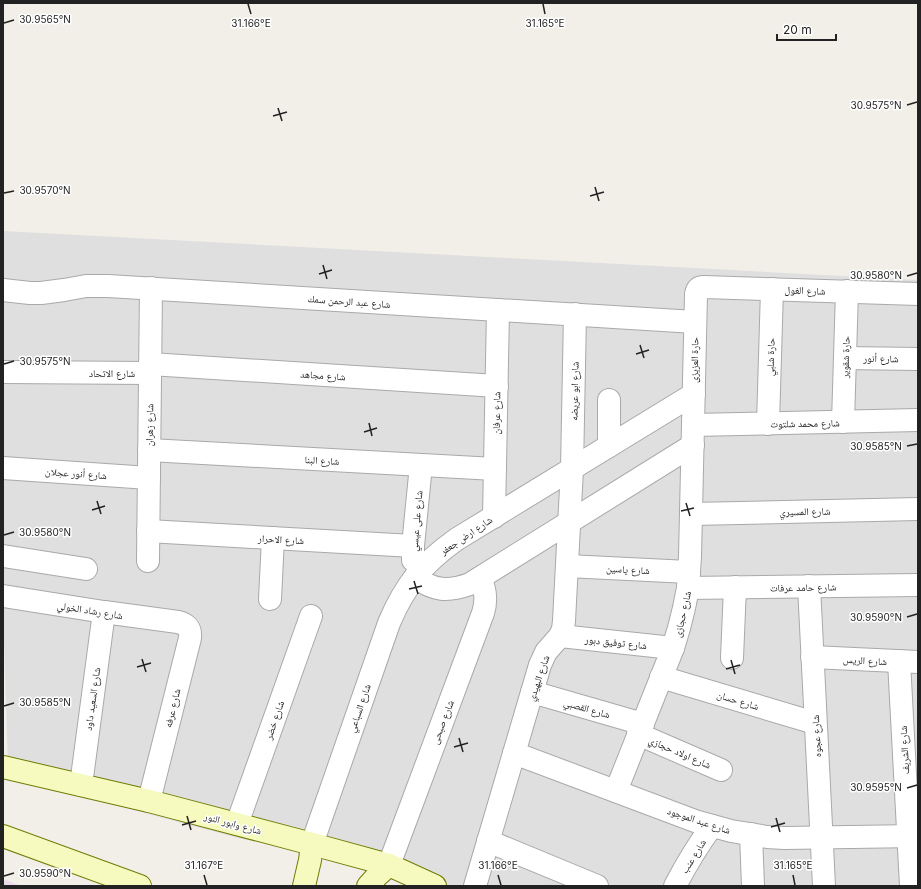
<svg xmlns="http://www.w3.org/2000/svg" width="921" height="889" font-family="Inter,'Noto Naskh Arabic',sans-serif">
  <style>
    .residential { fill: #e0dfdf }
    .industrial { fill: #ebdbe8 }
    .lines { fill: none; stroke-linecap: round; stroke-linejoin: round }
    .minor-casing { stroke: #a9a9a9; stroke-width: 24 }
    .secondary-casing { stroke: #707d05; stroke-width: 24 }
    .minor { stroke: #fff; stroke-width: 22 }
    .secondary { stroke: #f7fabf; stroke-width: 22 }
    .ticks { fill: none; stroke: #222; stroke-width: 1.5 }
    .labels { text-anchor: middle; stroke-width: 3; stroke-linejoin: round; paint-order: stroke }
    .street-label { font-size: 10px; fill: #222; stroke: #fff }
    .ticks-label { font-size: 10px; text-anchor: middle; fill: #222; stroke: #fff; stroke-width: 3; stroke-linejoin: round; paint-order: stroke }
  </style>
  <rect width="100%" height="100%" fill="#f2efe9"/>
  <!-- residential -->
  <path class="residential" d="M3,231L918,280V886H417L316,852L242,839L107,803L8,768L3,610Z"/>
  <!-- industrial -->
  <path class="industrial" d="M3,879L21,886H3Z"/>
  <g class="lines">
    <defs>
      <g id="minor">
        <path d="M3,290L30,293H41L64,290L86,286H108L695,322"/>
        <path d="M845,358L918,359"/>
        <path d="M150,364L497,386"/>
        <path d="M3,372L150,373"/>
        <path d="M843,422L847,291"/>
        <path d="M768,424L772,289"/>
        <path d="M693,425L918,420"/>
        <path d="M609,446V400"/>
        <path d="M149,450L495,469"/>
        <path d="M3,468L149,478"/>
        <path d="M691,514L918,509"/>
        <path d="M494,517L498,310"/>
        <path d="M148,531L413,546"/>
        <path d="M3,556L86,569"/>
        <path d="M413,560V546L421,465"/>
        <path d="M148,561L151,288"/>
        <path d="M567,566L689,572"/>
        <path d="M415,577C434,591 448,592 470,584L693,445"/>
        <path d="M809,586L824,886"/>
        <path d="M688,588L918,585"/>
        <path d="M3,596L104,612L178,622C186,624 191,628 190,638L149,801"/>
        <path d="M270,599L273,538"/>
        <path d="M560,636L673,648"/>
        <path d="M812,657L918,662"/>
        <path d="M732,658L735,587"/>
        <path d="M899,661L911,886"/>
        <path d="M661,677L815,723"/>
        <path d="M532,692L643,724"/>
        <path d="M638,734L721,770"/>
        <path d="M514,753L695,821L731,831L767,837L784,838L918,836"/>
        <path d="M81,785L104,612"/>
        <path d="M616,791L673,648L679,628L684,608L688,588L690,556L696,294C697,289 699,287 704,287L918,294"/>
        <path d="M237,824L311,616"/>
        <path d="M751,834L753,886"/>
        <path d="M488,841L597,886"/>
        <path d="M312,844L389,623C405,585 423,563 457,539L694,394"/>
        <path d="M389,865L483,613C487,600 486,590 480,578"/>
        <path d="M475,886L540,665L546,652L560,636L563,629L564,621L572,469L575,314"/>
        <path d="M675,886C686,865 698,845 712,826"/>
      </g>
      <g id="secondary">
        <path d="M3,767L149,801L312,844L389,865L435,886"/>
        <path d="M3,836L140,886"/>
        <path d="M304,886L310,860L312,844"/>
        <path d="M368,886L377,876L389,865"/>
      </g>
    </defs>
    <!-- minor casing -->
    <use href="#minor" class="minor-casing"/>
    <!-- secondary casing -->
    <use href="#secondary" class="secondary-casing"/>
    <!-- minor -->
    <use href="#minor" class="minor"/>
    <!-- secondary -->
    <use href="#secondary" class="secondary"/>
  </g>
  <!-- ticks -->
  <path class="ticks" d="M248,4L251,14M543,4L545,14M4,23L14,20M907,105L917,102M278,108L282,121M273,116L287,112M595,187L599,201M4,193L14,191M590,196L604,192M323,265L327,279M319,274L332,270M907,276L917,273M640,345L644,358M636,354L649,350M4,364L14,361M369,423L372,436M364,432L377,428M907,446L917,444M97,501L101,514M686,503L690,516M92,510L105,506M681,511L694,508M4,535L14,532M414,581L418,594M409,589L422,586M907,617L917,614M142,659L146,672M731,660L735,674M137,667L151,663M726,669L740,665M4,706L14,703M459,738L463,752M454,747L468,743M907,788L917,785M187,816L191,830M776,818L780,832M182,825L196,821M771,827L785,823M204,875L207,885M498,875L501,885M793,875L795,885M4,876L14,873"/>
  <g class="labels">
    <!-- street labels -->
    <g class="street-label">
      <text transform="translate(805 290) rotate(2)" y="4">شارع الغول</text>
      <text transform="translate(349 301) rotate(4)" y="4">شارع عبد الرحمن سمك</text>
      <text transform="translate(770 357) rotate(-88)" y="4">حارة شلبي</text>
      <text transform="translate(845 357) rotate(-88)" y="4">حارة شقوير</text>
      <text transform="translate(881 358) rotate(1)" y="4">شارع أنور</text>
      <text transform="translate(694 360) rotate(-89)" y="4">حارة العزيزى</text>
      <text x="112" y="377">شارع الاتحاد</text>
      <text transform="translate(323 375) rotate(4)" y="4">شارع مجاهد</text>
      <text transform="translate(574 391) rotate(-89)" y="4">شارع ابو عريضه</text>
      <text transform="translate(496 413) rotate(-89)" y="4">شارع عرفان</text>
      <text transform="translate(805 423) rotate(-1)" y="4">شارع محمد شلتوت</text>
      <text transform="translate(149 425) rotate(-89)" y="4">شارع زهران</text>
      <text transform="translate(322 460) rotate(3)" y="4">شارع البنا</text>
      <text transform="translate(76 473) rotate(4)" y="4">شارع أنور عجلان</text>
      <text transform="translate(805 511) rotate(-1)" y="4">شارع المسيري</text>
      <text transform="translate(416 521) rotate(-85)" y="4">شارع على عيسي</text>
      <text transform="translate(466 535) rotate(-34)" y="4">شارع ارض جعفر</text>
      <text transform="translate(281 539) rotate(3)" y="4">شارع الاحرار</text>
      <text transform="translate(628 569) rotate(3)" y="4">شارع ياسين</text>
      <text transform="translate(803 587) rotate(-1)" y="4">شارع حامد عرفات</text>
      <text transform="translate(90 610) rotate(9)" y="4">شارع رشاد الخولي</text>
      <text transform="translate(682 614) rotate(-77)" y="4">شارع حجازى</text>
      <text transform="translate(616 642) rotate(6)" y="4">شارع توفيق دبور</text>
      <text transform="translate(865 660) rotate(3)" y="4">شارع الريس</text>
      <text transform="translate(538 678) rotate(-71)" y="4">شارع البهيدي</text>
      <text transform="translate(92 699) rotate(-82)" y="4">شارع السعيد داود</text>
      <text transform="translate(738 700) rotate(17)" y="4">شارع حسان</text>
      <text transform="translate(172 708) rotate(-76)" y="4">شارع عرفه</text>
      <text transform="translate(359 708) rotate(-71)" y="4">شارع السباعي</text>
      <text transform="translate(587 708) rotate(16)" y="4">شارع القصبي</text>
      <text transform="translate(274 720) rotate(-71)" y="4">شارع خضر</text>
      <text transform="translate(442 722) rotate(-69)" y="4">شارع صبحى</text>
      <text transform="translate(816 736) rotate(-93)" y="4">شارع عجوه</text>
      <text transform="translate(904 750) rotate(-93)" y="4">شارع الشريف</text>
      <text transform="translate(680 752) rotate(23)" y="4">شارع اولاد حجازي</text>
      <text transform="translate(699 820) rotate(18)" y="4">شارع عبد الموجود</text>
      <text transform="translate(233 823) rotate(15)" y="4">شارع وابور النور</text>
      <text transform="translate(693 856) rotate(-58)" y="4">شارع عنب</text>
    </g>
  </g>
  <g class="ticks-label">
    <text x="45" y="23">30.9565°N</text>
    <text x="251" y="27">31.166°E</text>
    <text x="545" y="27">31.165°E</text>
    <text x="876" y="109">30.9575°N</text>
    <text x="45" y="194">30.9570°N</text>
    <text x="876" y="279">30.9580°N</text>
    <text x="45" y="365">30.9575°N</text>
    <text x="876" y="450">30.9585°N</text>
    <text x="45" y="536">30.9580°N</text>
    <text x="876" y="621">30.9590°N</text>
    <text x="45" y="706">30.9585°N</text>
    <text x="876" y="791">30.9595°N</text>
    <text x="204" y="869">31.167°E</text>
    <text x="498" y="869">31.166°E</text>
    <text x="793" y="869">31.165°E</text>
    <text x="45" y="877">30.9590°N</text>
  </g>
  <!-- border -->
  <rect width="921" height="889" fill="none" stroke="#222222" stroke-width="8"/>
  <!-- scale -->
  <path d="M777 34v6h59v-6" fill="none" stroke="#222222" stroke-width="2"/>
  <text x="783" y="34" font-size="12" fill="#222222" stroke="#ffffff" stroke-width="3" paint-order="stroke">20 m</text>
</svg>
